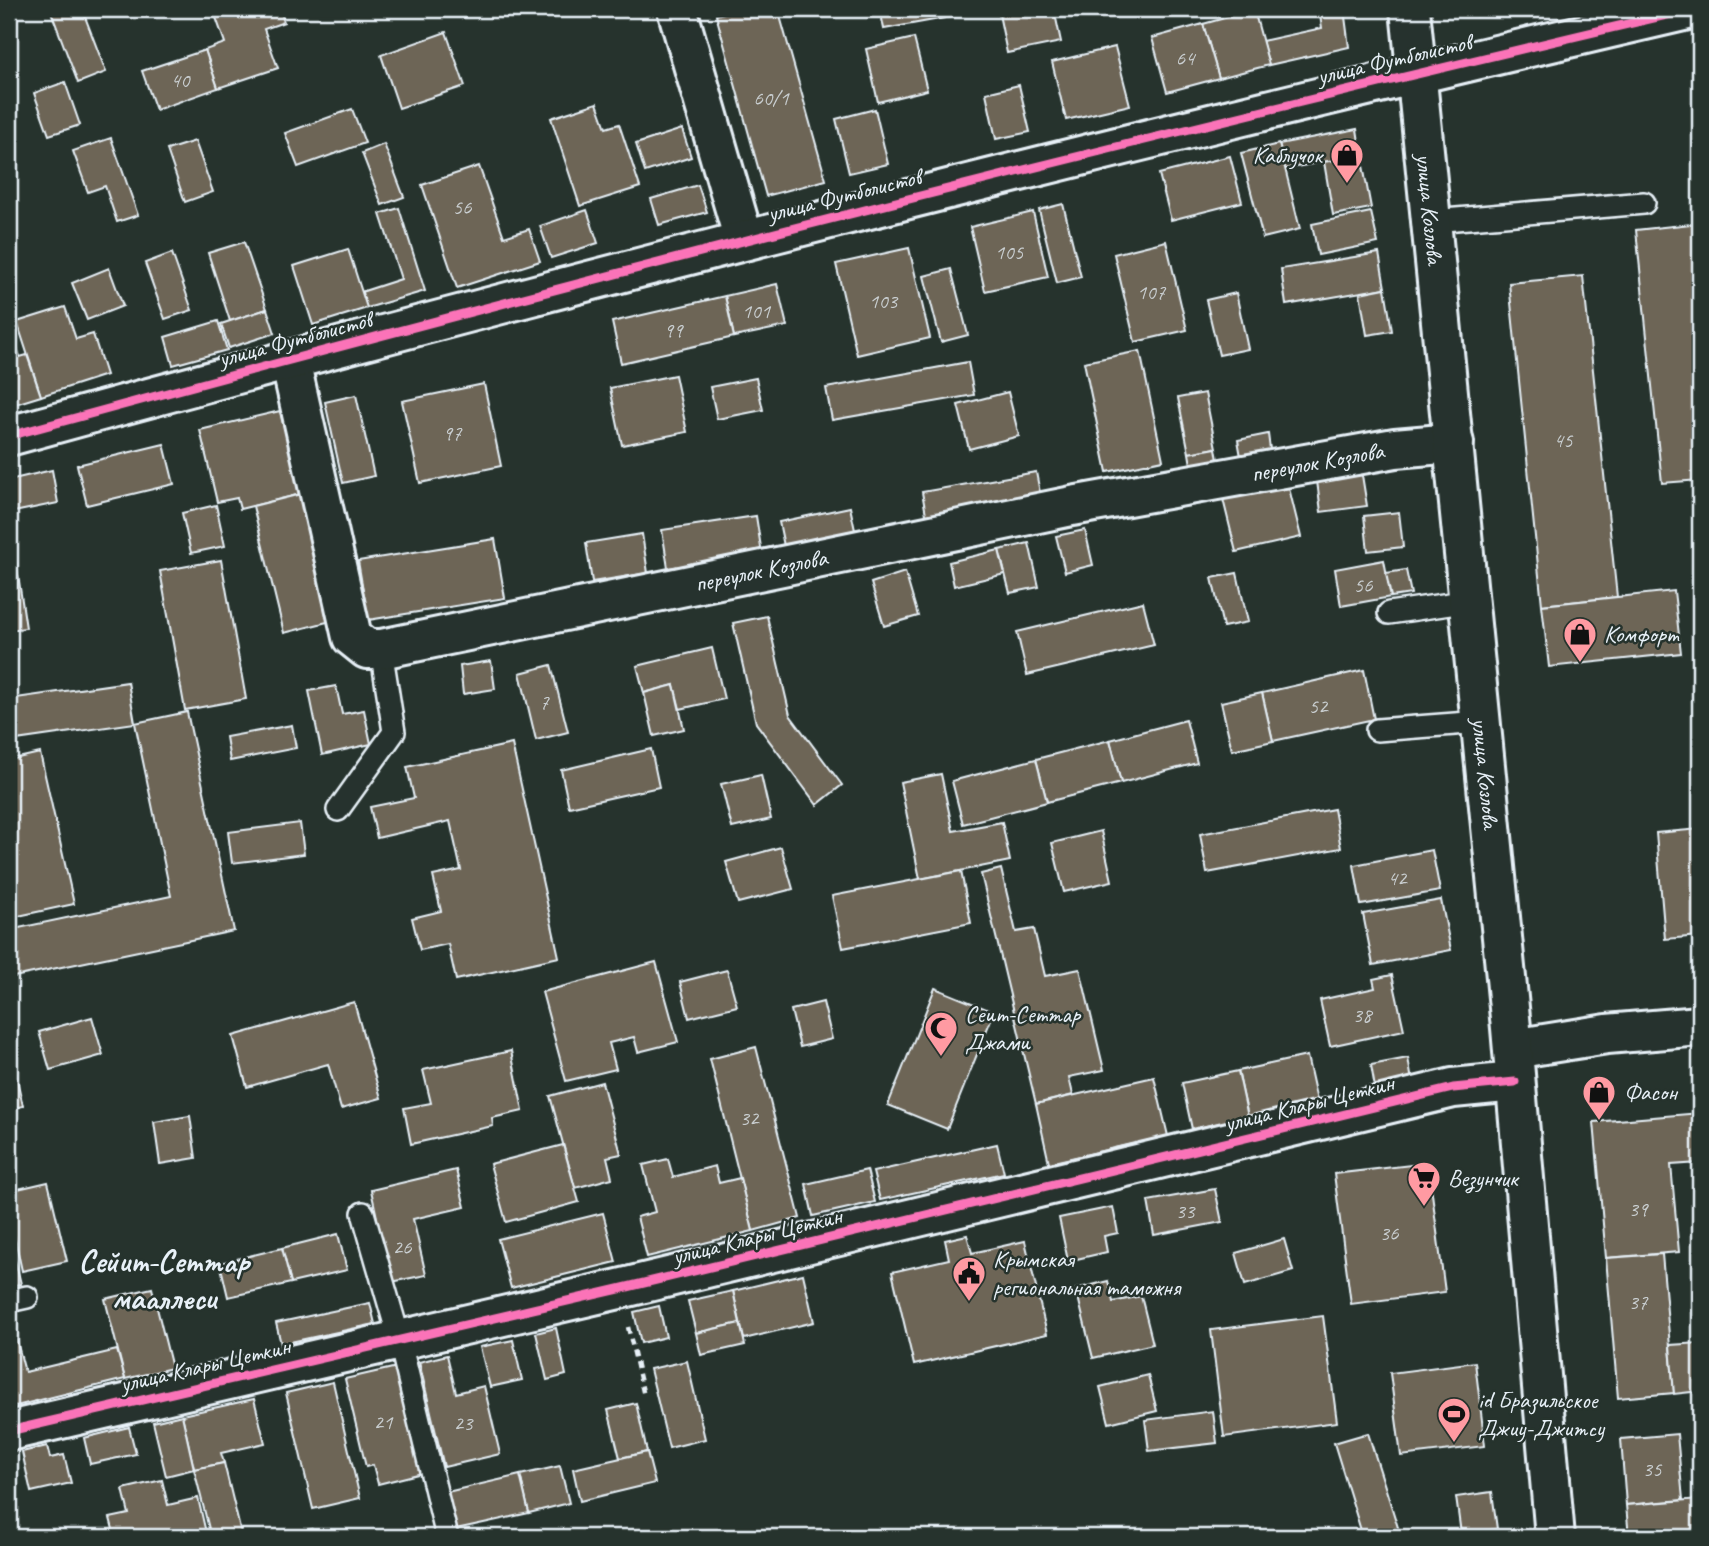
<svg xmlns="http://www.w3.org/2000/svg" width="1709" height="1546" font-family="Caveat,sans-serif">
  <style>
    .building { fill: #6d6556; stroke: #e8f1f8; stroke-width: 2 }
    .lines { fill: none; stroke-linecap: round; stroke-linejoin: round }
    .lane-casing { stroke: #e8f1f8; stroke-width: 26 }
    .street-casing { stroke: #e8f1f8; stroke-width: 44 }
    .secondary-casing { stroke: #e8f1f8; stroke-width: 44 }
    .path { stroke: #e8f1f8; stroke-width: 4.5; stroke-dasharray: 7 5; stroke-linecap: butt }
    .lane { stroke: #26332d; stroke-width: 21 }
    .street { stroke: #26332d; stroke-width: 38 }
    .secondary { stroke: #26332d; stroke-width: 38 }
    .cycleway-casing { stroke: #26332d; stroke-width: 13 }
    .cycleway { stroke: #fb73b8; stroke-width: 9 }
    .labels { text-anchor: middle; stroke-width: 5; stroke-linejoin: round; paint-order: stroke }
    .number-label { font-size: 21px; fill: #c9ced0 }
    .street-label { font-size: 24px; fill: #e8f1f8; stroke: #26332d }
    .poi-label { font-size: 24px; fill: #e8f1f8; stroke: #26332d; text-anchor: start }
    .district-label { font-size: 32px; font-weight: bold; fill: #e8f1f8; stroke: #26332d }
  </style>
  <rect width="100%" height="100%" fill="#26332d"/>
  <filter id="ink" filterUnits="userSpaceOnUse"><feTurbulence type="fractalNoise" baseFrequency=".0143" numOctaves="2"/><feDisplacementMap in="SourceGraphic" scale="14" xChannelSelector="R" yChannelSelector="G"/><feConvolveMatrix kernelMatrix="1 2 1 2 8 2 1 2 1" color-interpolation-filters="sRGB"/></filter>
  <g filter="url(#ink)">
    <!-- building -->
    <g class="building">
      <path d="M50,9H82L106,72L78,83Z"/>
      <path d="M213,9H280L284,22L264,29L278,68L218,88L205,50L225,43Z"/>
      <path d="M741,9H778L826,180L766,196L716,15Z"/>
      <path d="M880,9H995L884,29Z"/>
      <path d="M1026,9H1054L1061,42L1007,53L999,14Z"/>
      <path d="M1319,9H1344L1349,47L1269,65L1262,41L1322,28Z"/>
      <path d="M1476,9H1528L1477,16Z"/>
      <path d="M1254,10L1269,65L1219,78L1203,24Z"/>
      <path d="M1203,24L1219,78L1167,92L1152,38Z"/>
      <path d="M446,32L465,86L399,108L381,55Z"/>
      <path d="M914,38L927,90L878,102L866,49Z"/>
      <path d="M1115,47L1130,105L1066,120L1052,62Z"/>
      <path d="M205,50L218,88L156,110L142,71Z"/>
      <path d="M65,82L80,125L49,135L34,93Z"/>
      <path d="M1019,85L1030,132L996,139L986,93Z"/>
      <path d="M597,103L606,128L619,124L640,187L580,206L551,118Z"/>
      <path d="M352,109L365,143L298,167L285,133Z"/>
      <path d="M875,109L888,164L849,173L836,119Z"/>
      <path d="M682,129L691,157L645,172L636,144Z"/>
      <path d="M1357,129L1361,155L1285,169L1279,144Z"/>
      <path d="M111,138L138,215L117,222L105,186L88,192L73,151Z"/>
      <path d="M195,141L213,192L185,202L167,150Z"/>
      <path d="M384,144L404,197L382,205L362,153Z"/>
      <path d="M1279,144L1300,229L1263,238L1241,153Z"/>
      <path d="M1361,155L1371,208L1333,215L1324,162Z"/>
      <path d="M1230,156L1242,202L1171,220L1159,174Z"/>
      <path d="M479,166L504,237L529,229L540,261L457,288L422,185Z"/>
      <path d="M698,185L707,212L659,225L651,199Z"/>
      <path d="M1063,204L1081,277L1057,283L1039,210Z"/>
      <path d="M399,208L425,291L367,308L361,292L401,279L380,214Z"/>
      <path d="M587,210L598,243L551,258L540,226Z"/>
      <path d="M1033,212L1048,277L985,291L970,227Z"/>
      <path d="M1371,212L1378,243L1318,255L1312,224Z"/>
      <path d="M1700,223V480L1662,483L1636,230Z"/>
      <path d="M1166,241L1187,330L1135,342L1114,254Z"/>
      <path d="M244,242L267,309L230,321L208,253Z"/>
      <path d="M909,248L930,338L857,355L836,264Z"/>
      <path d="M348,249L367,308L313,325L294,266Z"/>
      <path d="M172,253L192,310L165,319L145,263Z"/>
      <path d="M1379,253L1385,288L1286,305L1281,269Z"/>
      <path d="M109,268L123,306L87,320L72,283Z"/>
      <path d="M951,269L968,335L941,342L924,276Z"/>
      <path d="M1583,276L1617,597L1542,605L1509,283Z"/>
      <path d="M777,284L787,326L734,337L725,296Z"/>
      <path d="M1385,288L1392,331L1367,335L1360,293Z"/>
      <path d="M1236,293L1248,349L1219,355L1206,300Z"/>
      <path d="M725,296L734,337L621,363L612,322Z"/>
      <path d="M65,307L76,339L93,334L106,375L41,396L17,322Z"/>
      <path d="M267,309L275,333L229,348L221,324Z"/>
      <path d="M9,321L20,357L27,355L41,396L9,406Z"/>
      <path d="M218,321L227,350L173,365L165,337Z"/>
      <path d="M1140,351L1163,460L1107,472L1084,362Z"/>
      <path d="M968,362L974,395L832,420L826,388Z"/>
      <path d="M675,375L687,432L622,445L610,388Z"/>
      <path d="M756,378L763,410L717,419L710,387Z"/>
      <path d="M484,384L501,466L420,483L402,401Z"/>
      <path d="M1008,392L1019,436L969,449L958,405Z"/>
      <path d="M1205,393L1216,448L1189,453L1178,398Z"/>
      <path d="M356,395L374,476L343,483L325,402Z"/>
      <path d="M280,411L301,494L240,509L237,498L217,502L200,430Z"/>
      <path d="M1268,434L1271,457L1242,462L1238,440Z"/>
      <path d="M164,444L174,484L87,505L77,465Z"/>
      <path d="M1216,448L1219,466L1192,471L1189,453Z"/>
      <path d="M52,470L58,503L9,513V480Z"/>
      <path d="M1036,472L1041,498L927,520L922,492Z"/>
      <path d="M1362,475L1367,506L1321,512L1317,481Z"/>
      <path d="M1288,484L1301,537L1236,552L1223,499Z"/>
      <path d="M301,494L331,621L284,633L253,506Z"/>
      <path d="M216,505L225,546L191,553L182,513Z"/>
      <path d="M850,507L855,530L784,546L779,522Z"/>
      <path d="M1399,512L1403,547L1368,551L1364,516Z"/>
      <path d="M756,516L762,554L668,568L662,530Z"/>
      <path d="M1085,530L1093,565L1065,572L1056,536Z"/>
      <path d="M642,534L648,573L592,582L586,543Z"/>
      <path d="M495,539L505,598L368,620L358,561Z"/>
      <path d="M1029,543L1039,587L1010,593L999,550Z"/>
      <path d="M999,550L1005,574L954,586L949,562Z"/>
      <path d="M221,560L246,699L185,710L160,571Z"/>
      <path d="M1384,560L1391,597L1341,606L1335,569Z"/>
      <path d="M16,561L26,628L9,630V562Z"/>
      <path d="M1406,570L1411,594L1391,597L1386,573Z"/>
      <path d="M905,572L918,616L884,626L871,583Z"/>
      <path d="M1237,573L1248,622L1223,627L1212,578Z"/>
      <path d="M1674,591L1681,653L1549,667L1542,605Z"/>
      <path d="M1143,602L1154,645L1027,675L1017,632Z"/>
      <path d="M767,616L790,715L842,785L817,805L756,723L733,623Z"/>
      <path d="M712,648L724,699L680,709L674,685L644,693L637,666Z"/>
      <path d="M491,661L495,689L463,694L460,666Z"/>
      <path d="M551,665L568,732L536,740L520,673Z"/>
      <path d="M1364,670L1374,719L1273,741L1262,693Z"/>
      <path d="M128,682L135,723L9,741V699Z"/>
      <path d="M674,685L684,729L654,736L644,693Z"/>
      <path d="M336,686L342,714L364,710L371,744L322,755L309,691Z"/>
      <path d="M1262,693L1273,741L1232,750L1221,702Z"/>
      <path d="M187,712L234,931L9,978V930L171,896L135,723Z"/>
      <path d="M1186,720L1197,763L1121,783L1110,740Z"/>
      <path d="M292,725L296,748L230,761L226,737Z"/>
      <path d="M1110,740L1121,783L1047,802L1036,759Z"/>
      <path d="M512,744L559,957L456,980L448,944L420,950L412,918L441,911L433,876L461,870L450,821L377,838L370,807L414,798L407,767Z"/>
      <path d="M651,749L659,787L569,807L561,770Z"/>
      <path d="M40,753L74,904L9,918V760Z"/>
      <path d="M1036,759L1047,802L963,824L952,781Z"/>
      <path d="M941,774L953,831L1002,822L1010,861L920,879L900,782Z"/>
      <path d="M761,775L771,819L732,828L721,784Z"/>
      <path d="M1334,809L1341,848L1207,873L1200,834Z"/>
      <path d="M300,823L304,854L232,863L228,832Z"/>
      <path d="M1700,829V936L1665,939L1656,833Z"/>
      <path d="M1101,831L1112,881L1064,892L1052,843Z"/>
      <path d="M781,847L793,889L738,903L726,862Z"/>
      <path d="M1432,850L1440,891L1361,905L1354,865Z"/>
      <path d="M1001,869L1016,932L1034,929L1045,976L1080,969L1104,1070L1069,1077L1073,1095L1036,1104L981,874Z"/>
      <path d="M961,871L971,923L843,948L832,896Z"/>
      <path d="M1441,900L1451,950L1373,965L1363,914Z"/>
      <path d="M656,962L678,1042L638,1052L634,1037L609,1043L616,1069L566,1081L542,992Z"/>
      <path d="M727,970L737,1006L689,1018L680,982Z"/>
      <path d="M1392,975L1404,1030L1330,1046L1320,1000L1375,988L1373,979Z"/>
      <path d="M935,988L994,1012L947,1129L888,1105Z"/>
      <path d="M354,1002L381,1098L341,1109L328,1064L247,1087L233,1036Z"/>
      <path d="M823,1002L832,1039L800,1047L791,1010Z"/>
      <path d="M92,1017L103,1055L50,1070L39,1032Z"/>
      <path d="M9,1045L23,1106L9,1109Z"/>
      <path d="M756,1047L800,1218L753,1231L710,1059Z"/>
      <path d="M511,1051L523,1111L492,1118L493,1126L411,1144L404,1108L431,1103L423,1070Z"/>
      <path d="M1307,1056L1317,1101L1248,1117L1238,1071Z"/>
      <path d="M1408,1058L1412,1081L1375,1088L1371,1065Z"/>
      <path d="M1238,1071L1248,1117L1192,1129L1182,1083Z"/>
      <path d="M1154,1077L1168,1136L1049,1163L1036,1104Z"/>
      <path d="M602,1082L621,1154L607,1157L612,1178L575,1188L550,1096Z"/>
      <path d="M1700,1113V1163L1671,1165L1679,1252L1606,1258L1594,1122Z"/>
      <path d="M190,1116L196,1158L160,1164L154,1122Z"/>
      <path d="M997,1144L1004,1173L880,1200L873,1172Z"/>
      <path d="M563,1145L579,1202L506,1222L490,1164Z"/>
      <path d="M668,1159L673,1177L715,1166L719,1183L740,1178L753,1231L647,1257L637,1217L655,1212L643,1165Z"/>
      <path d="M1428,1163L1445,1292L1351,1304L1334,1174Z"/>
      <path d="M456,1170L465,1207L413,1219L426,1275L391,1282L371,1190Z"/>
      <path d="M867,1170L875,1202L813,1216L806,1184Z"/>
      <path d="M48,1182L67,1261L22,1271L9,1211V1191Z"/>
      <path d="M1215,1189L1222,1222L1154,1235L1148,1201Z"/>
      <path d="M1113,1207L1118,1233L1104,1236L1107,1252L1068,1261L1059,1218Z"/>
      <path d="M603,1213L616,1262L511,1288L498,1239Z"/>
      <path d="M338,1234L347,1270L291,1283L282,1248Z"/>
      <path d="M967,1235L972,1253L1025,1241L1047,1334L914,1365L892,1272L949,1259L945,1240Z"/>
      <path d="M9,1236L21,1284L9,1286Z"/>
      <path d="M1284,1239L1293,1271L1245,1285L1236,1253Z"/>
      <path d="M282,1248L291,1283L228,1297L220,1263Z"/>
      <path d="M1662,1254L1674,1393L1618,1398L1606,1258Z"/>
      <path d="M803,1274L814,1322L744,1339L733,1291Z"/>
      <path d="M1108,1281L1113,1302L1141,1296L1153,1344L1093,1358L1076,1289Z"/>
      <path d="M152,1288L172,1368L125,1379L105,1299Z"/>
      <path d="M733,1291L740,1323L696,1333L688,1301Z"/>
      <path d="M370,1303L375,1324L281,1344L276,1323Z"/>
      <path d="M659,1306L666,1337L641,1343L634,1312Z"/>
      <path d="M9,1311L25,1372L117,1350L125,1379L16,1406L9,1403Z"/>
      <path d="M1323,1316L1337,1422L1224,1437L1211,1330Z"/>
      <path d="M740,1323L745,1345L701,1355L696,1333Z"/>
      <path d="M556,1328L566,1375L547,1380L536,1333Z"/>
      <path d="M513,1340L522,1380L490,1387L480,1347Z"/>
      <path d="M1700,1343V1391L1674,1394L1670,1345Z"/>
      <path d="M447,1355L456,1393L484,1386L500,1454L444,1467L419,1362Z"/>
      <path d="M687,1361L705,1439L669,1448L650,1369Z"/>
      <path d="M1475,1362L1485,1446L1401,1456L1390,1373Z"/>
      <path d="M397,1367L422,1473L378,1484L373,1465L366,1467L345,1379Z"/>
      <path d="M1148,1375L1157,1411L1109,1423L1100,1387Z"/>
      <path d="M333,1382L360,1498L313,1509L286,1393Z"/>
      <path d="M254,1399L265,1443L221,1453L224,1463L194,1469L182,1415Z"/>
      <path d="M636,1403L647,1452L620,1458L608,1410Z"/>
      <path d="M1213,1411L1217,1443L1149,1451L1145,1420Z"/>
      <path d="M182,1415L194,1469L166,1476L153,1422Z"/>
      <path d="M129,1427L136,1454L90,1464L84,1438Z"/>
      <path d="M1368,1433L1401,1537H1363L1334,1443Z"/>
      <path d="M1677,1434L1683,1500L1626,1505L1621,1439Z"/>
      <path d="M47,1446L50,1458L64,1455L71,1483L31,1492L22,1452Z"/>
      <path d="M647,1452L655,1483L580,1501L573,1469Z"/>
      <path d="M224,1463L242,1537H211L194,1469Z"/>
      <path d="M560,1466L569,1503L529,1513L520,1475Z"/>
      <path d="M520,1475L529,1513L456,1529L447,1492Z"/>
      <path d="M162,1480L168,1505L198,1498L207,1537H115L110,1518L129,1514L123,1489Z"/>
      <path d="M1492,1492L1497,1529L1461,1534L1456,1497Z"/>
      <path d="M1700,1499V1537H1629L1626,1505Z"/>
      <path d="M312,1529L314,1537H277Z"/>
    </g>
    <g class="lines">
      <defs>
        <g id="lane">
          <path d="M1433,221L1644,203"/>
          <path d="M1389,613L1470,601"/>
          <path d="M1377,730L1481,722"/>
          <path d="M338,810L394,732L381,649"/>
          <path d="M363,1213L399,1338L447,1537"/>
          <path d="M9,1301L27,1297"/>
        </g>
        <g id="street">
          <path d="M677,9L744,240"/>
          <path id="s1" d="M290,360L352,637L367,649H381L1072,506L1395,448L1454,443"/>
          <path d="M9,436C567,283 1128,140 1692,9"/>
          <path d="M1513,1049L1607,1034L1700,1026"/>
          <path d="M9,1431L619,1289L1453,1088L1515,1082"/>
        </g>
        <g id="secondary">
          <path id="s2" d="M1410,9L1511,1028L1555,1537"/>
        </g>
      </defs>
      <!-- lane casing -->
      <use href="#lane" class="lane-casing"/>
      <!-- street casing -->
      <use href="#street" class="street-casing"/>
      <!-- secondary casing -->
      <use href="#secondary" class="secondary-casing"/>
      <!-- path -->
      <path class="path" d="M628,1327L644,1396"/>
      <!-- lane -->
      <use href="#lane" class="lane"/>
      <!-- street -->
      <use href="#street" class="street"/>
      <!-- secondary -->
      <use href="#secondary" class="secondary"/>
      <defs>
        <g id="cycleway">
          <path d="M9,436C567,283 1128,140 1692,9"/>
          <path d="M9,1431L619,1289L1453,1088L1515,1082"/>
        </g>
      </defs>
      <!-- cycleway casing -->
      <use href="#cycleway" class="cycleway-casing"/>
      <!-- cycleway -->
      <use href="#cycleway" class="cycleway"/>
    </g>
  </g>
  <!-- icons -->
  <defs>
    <symbol id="shop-pin" viewBox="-11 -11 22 30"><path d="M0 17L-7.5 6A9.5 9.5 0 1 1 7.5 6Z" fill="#ff9aa2" stroke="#26332d"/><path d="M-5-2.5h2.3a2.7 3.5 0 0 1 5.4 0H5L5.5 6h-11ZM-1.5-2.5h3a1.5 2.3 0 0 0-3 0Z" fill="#111"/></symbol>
    <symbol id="mosque-pin" viewBox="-11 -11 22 30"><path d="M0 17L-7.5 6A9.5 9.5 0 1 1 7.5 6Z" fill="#ff9aa2" stroke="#26332d"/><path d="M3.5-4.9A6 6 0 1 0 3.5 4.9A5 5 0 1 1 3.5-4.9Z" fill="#111"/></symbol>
    <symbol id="supermarket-pin" viewBox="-11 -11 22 30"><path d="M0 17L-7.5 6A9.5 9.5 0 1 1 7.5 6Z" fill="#ff9aa2" stroke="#26332d"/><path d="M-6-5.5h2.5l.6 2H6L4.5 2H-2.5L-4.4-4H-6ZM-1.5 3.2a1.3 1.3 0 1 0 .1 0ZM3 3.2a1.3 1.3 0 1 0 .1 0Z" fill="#111"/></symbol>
    <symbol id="civic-pin" viewBox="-11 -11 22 30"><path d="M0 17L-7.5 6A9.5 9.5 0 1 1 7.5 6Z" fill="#ff9aa2" stroke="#26332d"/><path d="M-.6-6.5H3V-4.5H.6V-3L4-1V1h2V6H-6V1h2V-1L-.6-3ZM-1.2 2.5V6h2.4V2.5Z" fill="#111"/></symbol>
    <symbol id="stadium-pin" viewBox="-11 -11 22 30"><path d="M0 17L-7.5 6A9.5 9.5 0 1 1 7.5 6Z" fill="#ff9aa2" stroke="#26332d"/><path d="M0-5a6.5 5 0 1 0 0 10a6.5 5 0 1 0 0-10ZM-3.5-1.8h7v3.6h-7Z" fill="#111"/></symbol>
  </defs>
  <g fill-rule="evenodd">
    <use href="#shop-pin" x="1328" y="136" width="38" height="52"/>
    <use href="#shop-pin" x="1561" y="615" width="38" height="52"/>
    <use href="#mosque-pin" x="922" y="1009" width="38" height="52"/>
    <use href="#shop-pin" x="1580" y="1073" width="38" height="52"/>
    <use href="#supermarket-pin" x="1405" y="1159" width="38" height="52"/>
    <use href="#civic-pin" x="950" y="1254" width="38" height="52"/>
    <use href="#stadium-pin" x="1435" y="1395" width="38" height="52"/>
  </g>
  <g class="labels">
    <!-- number labels -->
    <g class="number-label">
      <text x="1185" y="65">64</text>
      <text x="180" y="87">40</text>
      <text x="771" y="105">60/1</text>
      <text x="462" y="214">56</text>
      <text x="1009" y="259">105</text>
      <text x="1151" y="299">107</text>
      <text x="883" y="308">103</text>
      <text x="756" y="318">101</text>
      <text x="673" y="337">99</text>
      <text x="452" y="440">97</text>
      <text x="1563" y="447">45</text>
      <text x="1363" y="592">56</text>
      <text x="544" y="709">7</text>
      <text x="1318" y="713">52</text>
      <text x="1397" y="885">42</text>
      <text x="1362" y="1022">38</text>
      <text x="749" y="1125">32</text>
      <text x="1638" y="1216">39</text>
      <text x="1185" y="1218">33</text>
      <text x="1389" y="1240">36</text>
      <text x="402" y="1254">26</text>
      <text x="1638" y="1309">37</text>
      <text x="383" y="1429">21</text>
      <text x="463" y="1430">23</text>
      <text x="1652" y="1476">35</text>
    </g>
    <!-- street labels -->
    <g class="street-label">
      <text transform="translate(1394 59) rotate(-13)" y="8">улица Футболистов</text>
      <text transform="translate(844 195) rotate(-14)" y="8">улица Футболистов</text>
      <text dy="8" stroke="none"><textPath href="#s2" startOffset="201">улица Козлова</textPath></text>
      <text transform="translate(295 339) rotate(-15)" y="8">улица Футболистов</text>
      <text dy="8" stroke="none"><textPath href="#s1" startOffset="1272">переулок Козлова</textPath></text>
      <text dy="8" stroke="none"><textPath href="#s1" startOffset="705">переулок Козлова</textPath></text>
      <text dy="8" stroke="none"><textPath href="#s2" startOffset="768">улица Козлова</textPath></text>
      <text transform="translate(1309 1103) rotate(-14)" y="8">улица Клары Цеткин</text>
      <text transform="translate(757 1236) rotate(-14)" y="8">улица Клары Цеткин</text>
      <text transform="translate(205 1365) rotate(-13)" y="8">улица Клары Цеткин</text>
    </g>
    <!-- poi labels -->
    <g class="poi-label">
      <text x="1322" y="163" text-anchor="end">Каблучок</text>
      <text x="1604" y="642">Комфорт</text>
      <text x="965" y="1022">Сеит-Сеттар<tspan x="965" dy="28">Джами</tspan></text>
      <text x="1624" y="1100">Фасон</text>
      <text x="1448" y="1186">Везунчик</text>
      <text x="993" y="1267">Крымская<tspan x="993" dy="28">региональная таможня</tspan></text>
      <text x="1478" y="1408">id Бразильское<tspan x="1478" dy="28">Джиу-Джитсу</tspan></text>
    </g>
    <!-- district labels -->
    <g class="district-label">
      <text x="164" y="1272">Сейит-Сеттар<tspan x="164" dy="37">мааллеси</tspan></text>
    </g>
  </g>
  <!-- margin -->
  <rect width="1709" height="1546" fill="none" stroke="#26332d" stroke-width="35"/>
  <rect x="18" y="18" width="1674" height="1511" fill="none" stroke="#e8f1f8" stroke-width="2.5" filter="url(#ink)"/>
</svg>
